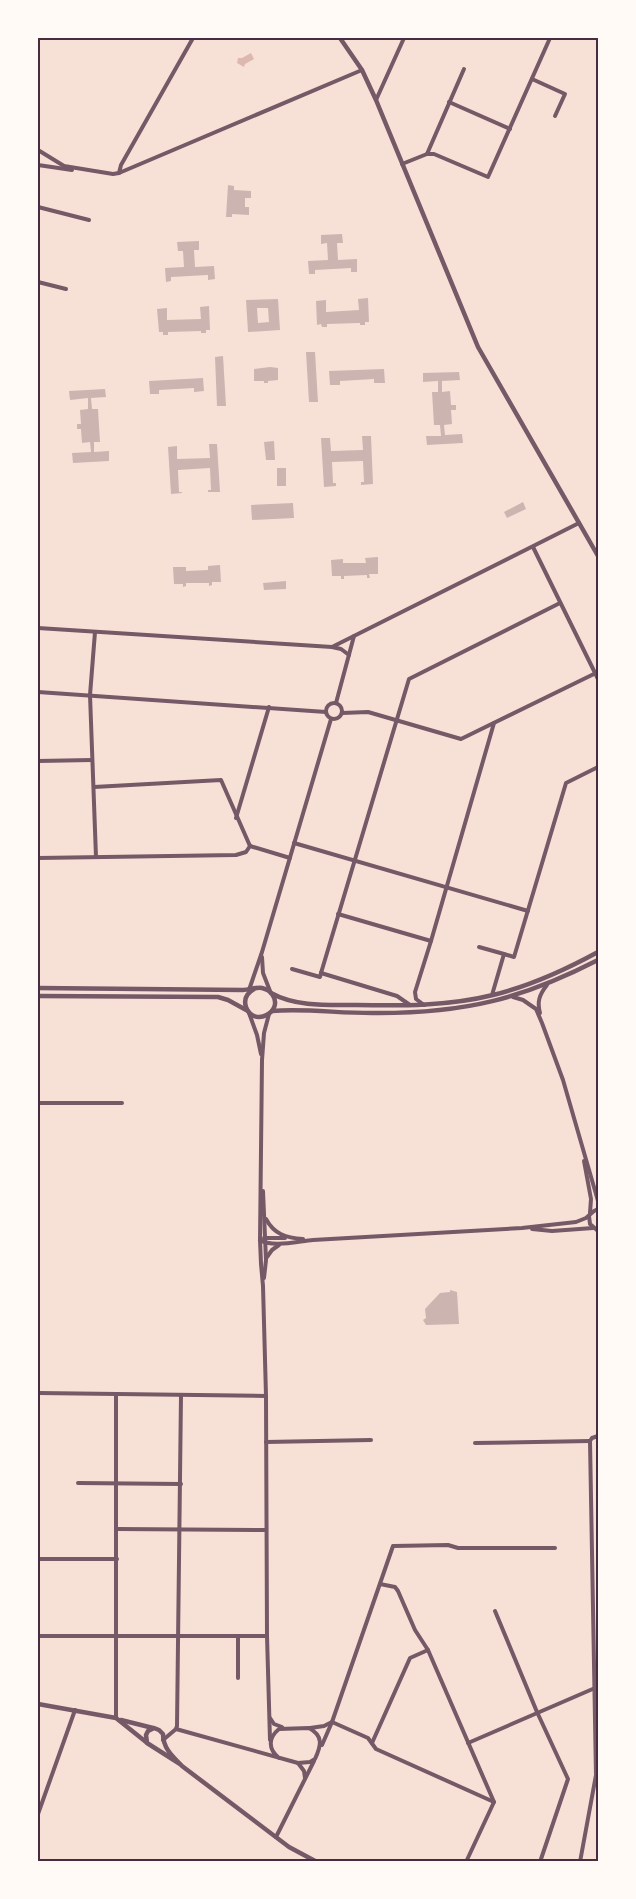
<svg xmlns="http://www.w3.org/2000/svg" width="636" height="1899" font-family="Georgia,serif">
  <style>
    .water { fill: #dcb8b0 }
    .building { fill: #ccb4b1; fill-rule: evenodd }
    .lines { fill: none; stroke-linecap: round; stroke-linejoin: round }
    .minor { stroke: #755966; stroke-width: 4 }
    .tertiary { stroke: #755966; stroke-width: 4.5 }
    .neatline { fill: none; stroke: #4a2c40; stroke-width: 2 }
  </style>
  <rect width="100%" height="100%" fill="#f7e1d7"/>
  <!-- water -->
  <path class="water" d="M251,53L254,59L245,64L244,67L237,63L238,58H242Z"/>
  <!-- building -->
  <g class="building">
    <path d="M228,185L234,186V190L251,191V198H245V207H249V215L232,214V217H226Z"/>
    <path d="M342,234L343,243H337L338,260L357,259V272H351V268L315,270V274H309L308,261L328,260L327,243L321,244V235Z"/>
    <path d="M199,241V250H194L195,267L214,266L215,279L208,280V275L171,277V281L166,282L165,268L184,267L183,251H178L177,242Z"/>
    <path d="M368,298L369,322H365V325H360V323L327,324V327H322L321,324L317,325L316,301L326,300V312L359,310L358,299Z"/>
    <path d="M278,299L280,330L248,332L246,300ZM257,308H268L269,322L258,323Z"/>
    <path d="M209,306L210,330H206V333H201V331L168,332V335H163V332H159L157,309L167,308V320L201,319L200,307Z"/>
    <path d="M306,352H315L318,402H309Z"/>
    <path d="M223,356L226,406H217L215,357Z"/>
    <path d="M270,367L278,368V380L268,381V383H264V381H254V369Z"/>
    <path d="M384,369L385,383H374V379L340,381V385H330L329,371Z"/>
    <path d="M459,372L460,380L442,381V392L450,391L451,405H456V410H451L452,424L444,425L445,435L462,434L463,443L427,445L426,436H441L440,425H434L432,392H438V381L423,382V373Z"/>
    <path d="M203,378L204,391L194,392V388L159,390V394H150L149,381Z"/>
    <path d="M105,389L106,397L91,398L92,409H98L100,442H94V452L109,451V461L73,463L72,453L91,452L90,442L82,443L81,429H77V424H81L80,410L88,409V398L70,400L69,391Z"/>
    <path d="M362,436H371L373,484L361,485V482H364L363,461L332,462L333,483H336V486L324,487L321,438H330L331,451L363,450Z"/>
    <path d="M274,441L275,460H266L264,442Z"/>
    <path d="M209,444H217L220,492H208V490H211L210,468L178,470L179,492H182V493L171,494L168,447L177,446V459L210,458Z"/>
    <rect x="277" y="468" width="9" height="18"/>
    <path d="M523,502L526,509L507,518L504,512Z"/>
    <path d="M293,503L294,518L252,520L251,505Z"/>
    <path d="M378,557V574H369L370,578H367V575L344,576V579H341V576H332L331,560L343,559V563H366L365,558Z"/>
    <path d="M220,565L221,582H212V585L209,586V583H186V586L183,587V584H174L173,567H186V571L208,570V566Z"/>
    <path d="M286,581V589L264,590L263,583Z"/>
    <path d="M450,1290L457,1292L459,1324L426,1325L423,1320L426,1318L425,1309L440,1293L450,1292Z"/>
  </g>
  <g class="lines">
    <!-- minor -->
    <g class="minor">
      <path d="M532,79L565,94L555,116"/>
      <path d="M376,100L404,38"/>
      <path d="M449,102L510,129"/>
      <path d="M38,150L64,166L113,174L119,173L362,70"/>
      <path d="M427,154L464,69"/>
      <path d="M402,164L427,154H434L488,177L550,38"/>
      <path d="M38,165L72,170"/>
      <path d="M119,173L121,165L193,38"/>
      <path d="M38,207L89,220"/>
      <path d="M38,282L66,289"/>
      <path d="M533,547L598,679"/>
      <path d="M38,628L332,647L579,523"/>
      <path d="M95,632L90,695L96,857"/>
      <path d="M332,647L341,649L349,655"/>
      <path d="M38,692L326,712"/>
      <circle cx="334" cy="711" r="8"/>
      <path d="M336,703L354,636"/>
      <path d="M342,713L368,712L461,739L598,672"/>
      <path d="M38,761L92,760"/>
      <path d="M94,787L221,780L250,846"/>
      <path d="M236,818L269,707"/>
      <path d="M294,843L528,911"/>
      <path d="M250,846L290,858"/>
      <path d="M38,858L236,855L246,852L250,846"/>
      <path d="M338,914L431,941"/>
      <path d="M479,947L504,954"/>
      <path d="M262,957L263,973L270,991"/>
      <path d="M292,969L320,977L321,973"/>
      <path d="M321,973L409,679L560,603"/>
      <path d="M321,973L397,996L410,1005"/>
      <path d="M249,990L262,952L331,719"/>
      <path d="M492,995L504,954L514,957L566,783L598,767"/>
      <path d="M513,997L523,1000L536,1009L542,1023L563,1080L598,1201"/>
      <path d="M424,1005L416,999L415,992L431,941L494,723"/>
      <path d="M249,1013L257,1035L261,1054"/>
      <path d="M540,1013C537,1002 539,995 547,985"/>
      <path d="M269,1014L264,1033L262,1060L260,1240L261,1264L263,1286L266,1396L267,1636L270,1740"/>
      <path d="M38,1103H122"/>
      <path d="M584,1161L591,1199L590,1213"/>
      <path d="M263,1191L266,1260L264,1278"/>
      <path d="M589,1216L590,1224L598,1231"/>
      <path d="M266,1219C274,1234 286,1238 303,1239"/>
      <path d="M532,1229L552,1231L593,1228"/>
      <path d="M264,1238H285"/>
      <path d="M260,1240C272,1248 299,1241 313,1240L522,1228L576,1222L586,1218L594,1211L598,1209"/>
      <path d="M267,1257L272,1250L279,1245"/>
      <path d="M38,1393L266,1396"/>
      <path d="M116,1394V1718"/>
      <path d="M266,1442L371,1440"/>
      <path d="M475,1443L590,1441"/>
      <path d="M78,1483L181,1484"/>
      <path d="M117,1529L266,1530"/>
      <path d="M38,1559H117"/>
      <path d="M380,1584L395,1587L398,1591L415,1630L428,1650L494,1802L466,1862"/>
      <path d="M495,1611L537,1712L568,1779L540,1862"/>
      <path d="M38,1636H267"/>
      <path d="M238,1636V1678"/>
      <path d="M270,1718L274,1724L282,1727"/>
      <path d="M332,1722L368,1738L376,1749L494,1802"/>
      <path d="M310,1728L324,1726L332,1722"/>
      <path d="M176,1729L298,1763L310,1762L315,1759C321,1746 324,1736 309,1728L279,1729C268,1738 268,1749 279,1758"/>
      <path d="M163,1740L176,1729L177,1726L181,1395"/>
      <path d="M372,1743L410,1658L428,1650"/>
      <path d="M468,1743L595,1688"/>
      <path d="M322,1745L332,1722L393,1546L448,1545L458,1548H555"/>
      <path d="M298,1763L304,1771L305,1778"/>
      <path d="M38,1814L75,1710"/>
      <path d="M276,1837L314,1761"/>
      <path d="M580,1862L596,1775L590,1441L592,1438L598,1436"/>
    </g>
    <!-- tertiary -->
    <g class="tertiary">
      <path d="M340,38L362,70L376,100L478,347L598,556"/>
      <path d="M38,988L243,990C249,990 256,987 262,988C266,989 270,991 272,994C285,1012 253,1028 246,1007C243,998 248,992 256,988"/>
      <path d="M271,993C296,1007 328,1005 357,1005C402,1006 449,1006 493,995C530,986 565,970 598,952"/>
      <path d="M38,996L218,997L228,1000L248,1011"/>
      <path d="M272,1011C307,1008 343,1014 379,1013C465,1013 522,999 598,960"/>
      <path d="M38,1704L116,1718L146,1742"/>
      <path d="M121,1720L153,1728"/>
      <path d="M180,1764L147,1743L146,1735L148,1731L154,1728L159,1730L163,1734C163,1748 172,1756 182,1766L289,1847L317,1862"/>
    </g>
  </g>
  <!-- border -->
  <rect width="636" height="1899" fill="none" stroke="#fffaf5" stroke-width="78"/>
  <rect x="39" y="39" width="558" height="1821" class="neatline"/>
</svg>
